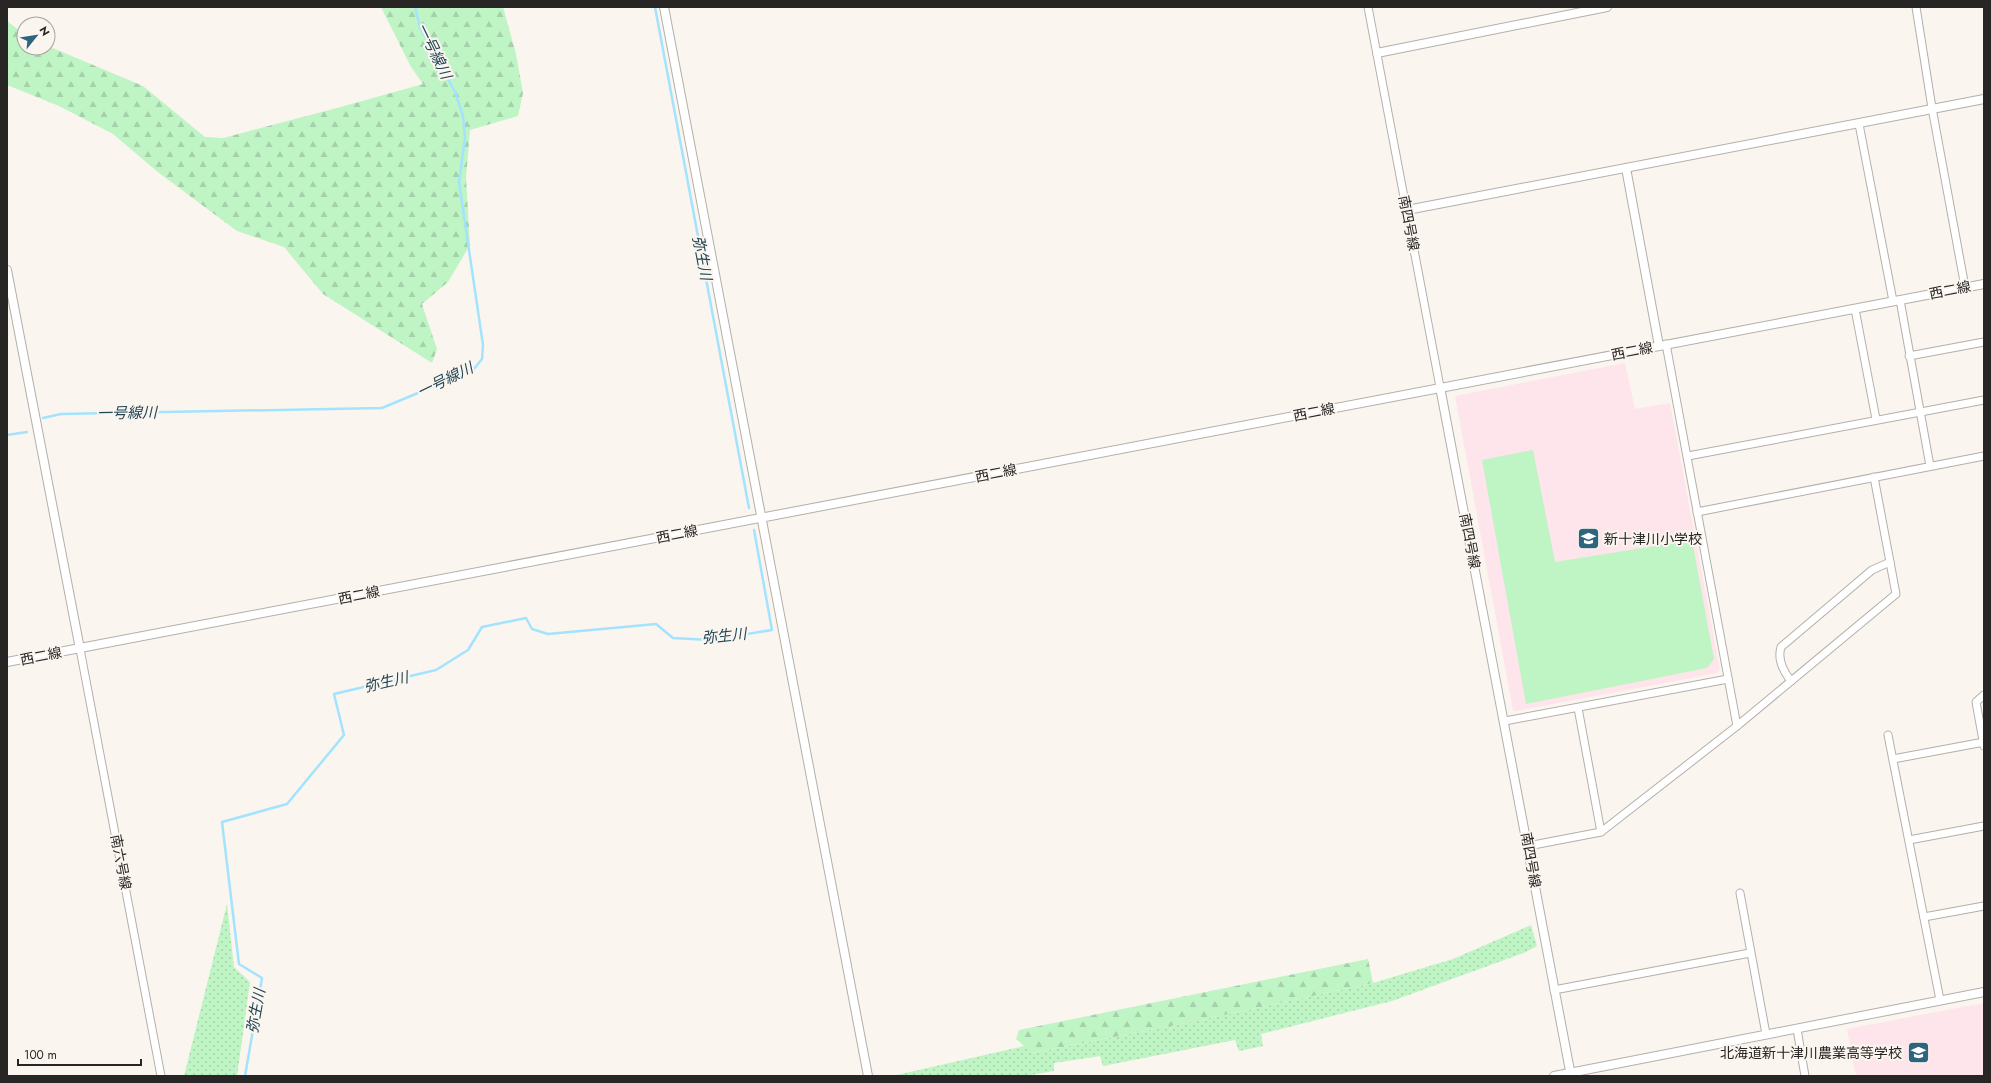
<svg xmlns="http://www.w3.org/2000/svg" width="1991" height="1083" font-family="Jost,'Noto Sans JP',sans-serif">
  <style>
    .education { fill: #fee4eb }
    .grass { fill: url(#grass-dots) }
    .forest { fill: url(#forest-firs) }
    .park { fill: #bff4c5 }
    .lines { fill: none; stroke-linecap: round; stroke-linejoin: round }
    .stream { stroke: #a3e3fe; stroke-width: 2.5 }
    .minor-casing { stroke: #b4afa9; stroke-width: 9 }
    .tertiary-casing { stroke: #b4afa9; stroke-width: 10 }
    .minor { stroke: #fff; stroke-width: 7 }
    .tertiary { stroke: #fff; stroke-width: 8 }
    .labels { text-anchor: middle; stroke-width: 4; stroke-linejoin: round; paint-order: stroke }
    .street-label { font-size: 14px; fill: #282624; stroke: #fbf5ef }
    .poi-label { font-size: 14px; fill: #282624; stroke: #fbf5ef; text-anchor: start }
    .water-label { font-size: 15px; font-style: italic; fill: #214655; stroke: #fbf5ef }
  </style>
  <defs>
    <pattern id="grass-dots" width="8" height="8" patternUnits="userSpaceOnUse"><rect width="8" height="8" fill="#bff4c5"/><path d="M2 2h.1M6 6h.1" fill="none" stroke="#a4d1a9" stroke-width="1.8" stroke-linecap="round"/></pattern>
    <pattern id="forest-firs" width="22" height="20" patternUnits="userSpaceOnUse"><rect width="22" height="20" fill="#bff4c5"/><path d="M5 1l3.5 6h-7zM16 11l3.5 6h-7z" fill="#a4d1a9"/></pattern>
  </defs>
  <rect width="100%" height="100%" fill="#fbf5ef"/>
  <!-- education -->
  <g class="education">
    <path d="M1625,363L1635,409L1670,403L1720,670L1717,673L1516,711L1513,710L1455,396Z"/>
    <path d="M1984,1003V1076H1856L1847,1029Z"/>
  </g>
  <!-- grass -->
  <g class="grass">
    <path d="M227,904L234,967L250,982L237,1076H184Z"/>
    <path d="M1531,925L1537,946L1526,952L1392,1001L1261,1034L1263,1046L1239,1051L1235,1040L1103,1066L1100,1056L1054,1063V1071L1025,1076H892L1025,1046L1032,1053L1191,1022L1373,983L1453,959Z"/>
  </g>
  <!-- forest -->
  <g class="forest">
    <path d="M381,7H503L516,54L523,93L518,116L470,130L466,178L470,245L448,282L422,304L437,349L432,363L323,294L284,247L237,231L159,173L113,134L59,106L7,85V21L24,34V48H48V46L143,86L205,137L223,138L337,108L423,84L411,67Z"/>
    <path d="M1368,959L1373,983L1191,1022L1032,1053L1016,1039L1019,1030Z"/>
  </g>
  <!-- park -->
  <path class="park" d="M1533,450L1555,562L1692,540L1714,659L1707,668L1526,704L1482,460Z"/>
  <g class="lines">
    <!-- stream -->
    <g class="stream">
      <path d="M655,7L749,508"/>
      <path d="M43,418L61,414L382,408L473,370L482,359L483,345L459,182L465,138L463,116L455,92L420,27L415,7"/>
      <path d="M7,435L27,432"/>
      <path d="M245,1076L262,978L239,964L222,822L287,804L344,735L334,694L436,670L468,650L482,627L526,618L532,629L548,634L656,624L673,638L710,640L772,630L754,530"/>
    </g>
    <defs>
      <g id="minor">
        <path d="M1368,7L1440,387"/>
        <path d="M1916,7L1932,108L1965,287"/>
        <path d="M1859,124L1893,301"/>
        <path d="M1900,300L1930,466"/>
        <path d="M1855,309L1876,419"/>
        <path d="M1666,344L1737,726"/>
        <path d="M1909,356L1984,342"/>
        <path d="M1688,456L1984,400"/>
        <path d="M1697,512L1984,456"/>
        <path d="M80,649L161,1076"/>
        <path d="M1791,681C1783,671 1777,660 1781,647L1872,570L1890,562"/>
        <path d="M1578,708L1601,832"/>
        <path d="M1505,721L1728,679"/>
        <path d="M1888,735L1940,1000"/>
        <path d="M1984,746L1976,702L1984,695"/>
        <path d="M1893,759L1984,742"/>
        <path d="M1909,840L1984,826"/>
        <path d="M1528,846L1601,832L1737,726L1896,594L1874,477"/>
        <path d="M1740,893L1766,1034"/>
        <path d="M1924,917L1984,906"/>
        <path d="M1554,990L1750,953"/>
        <path d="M1797,1029L1805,1076"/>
      </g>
      <g id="tertiary">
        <path d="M664,7L868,1076"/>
        <path d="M1377,53L1607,7"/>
        <path d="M1626,168L1659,346"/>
        <path d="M1407,210L1984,99"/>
        <path d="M7,270L80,649"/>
        <path d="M1440,387L1571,1076"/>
        <path d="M7,662L1984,284"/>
        <path d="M1554,1076L1984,992"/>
      </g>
    </defs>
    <!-- minor casing -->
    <use href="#minor" class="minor-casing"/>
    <!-- tertiary casing -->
    <use href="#tertiary" class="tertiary-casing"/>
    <!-- minor -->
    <use href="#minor" class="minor"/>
    <!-- tertiary -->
    <use href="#tertiary" class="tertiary"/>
  </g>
  <!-- icons -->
  <defs>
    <symbol id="school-square" viewBox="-11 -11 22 22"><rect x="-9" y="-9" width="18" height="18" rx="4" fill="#2d657f" stroke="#fbf5ef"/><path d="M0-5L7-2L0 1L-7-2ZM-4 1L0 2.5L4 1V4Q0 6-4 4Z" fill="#fff"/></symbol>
  </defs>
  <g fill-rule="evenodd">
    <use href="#school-square" x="1576" y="526" width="25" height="25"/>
    <use href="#school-square" x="1906" y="1040" width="25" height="25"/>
  </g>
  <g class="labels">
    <!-- street labels -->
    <g class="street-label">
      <text transform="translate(1409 223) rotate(79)" y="5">南四号線</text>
      <text transform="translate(1950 290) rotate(-11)" y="5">西二線</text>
      <text transform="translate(1632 351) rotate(-11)" y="5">西二線</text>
      <text transform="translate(1314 412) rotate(-11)" y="5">西二線</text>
      <text transform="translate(996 473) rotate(-11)" y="5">西二線</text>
      <text transform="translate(677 534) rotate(-11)" y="5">西二線</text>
      <text transform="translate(1470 541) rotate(79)" y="5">南四号線</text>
      <text transform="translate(359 595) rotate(-11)" y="5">西二線</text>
      <text transform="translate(41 656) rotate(-11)" y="5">西二線</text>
      <text transform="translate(1531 860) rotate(80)" y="5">南四号線</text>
      <text transform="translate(121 862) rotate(79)" y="5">南六号線</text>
    </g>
    <!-- poi labels -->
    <g class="poi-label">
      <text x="1604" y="544">新十津川小学校</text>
      <text x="1902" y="1058" text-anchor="end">北海道新十津川農業高等学校</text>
    </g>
    <!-- water labels -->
    <g class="water-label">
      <text transform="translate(434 51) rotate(64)" y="5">一号線川</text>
      <text transform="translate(702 258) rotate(79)" y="5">弥生川</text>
      <text transform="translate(445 380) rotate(-26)" y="5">一号線川</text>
      <text transform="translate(127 413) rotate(-1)" y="5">一号線川</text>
      <text transform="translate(724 636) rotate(-6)" y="5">弥生川</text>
      <text transform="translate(386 682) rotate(-13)" y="5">弥生川</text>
      <text transform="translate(256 1011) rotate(-80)" y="5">弥生川</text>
    </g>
  </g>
  <!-- border -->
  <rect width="1991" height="1083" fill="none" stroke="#282624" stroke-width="16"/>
  <!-- north arrow -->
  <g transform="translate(36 36) rotate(60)"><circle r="19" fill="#fbf5ef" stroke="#a7a29e"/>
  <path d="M0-3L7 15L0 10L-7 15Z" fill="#2d657f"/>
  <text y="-6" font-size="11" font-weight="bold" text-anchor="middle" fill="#282624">N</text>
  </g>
  <!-- scale -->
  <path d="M18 1059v6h123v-6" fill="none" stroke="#282624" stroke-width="2"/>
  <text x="24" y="1059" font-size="12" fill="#282624" stroke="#fbf5ef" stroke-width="3" paint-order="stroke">100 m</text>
</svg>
